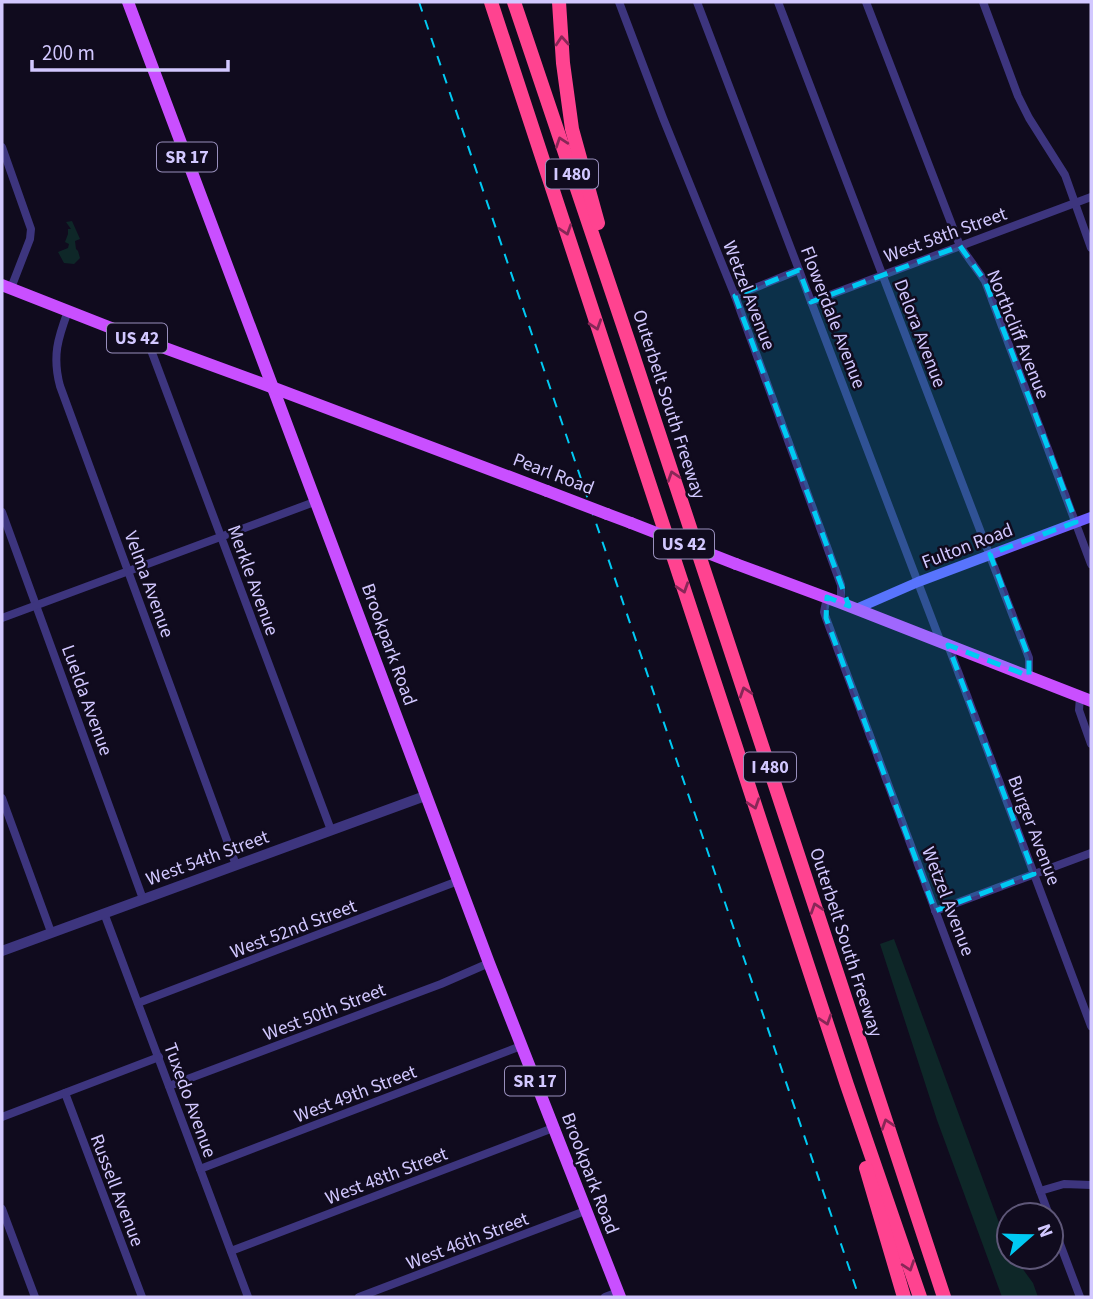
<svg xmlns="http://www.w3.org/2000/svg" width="1093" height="1299" font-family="'Source Sans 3',sans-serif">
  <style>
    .green { fill: #0e2728 }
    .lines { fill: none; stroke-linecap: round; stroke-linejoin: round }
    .minor { stroke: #3d357e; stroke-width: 8 }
    .tertiary { stroke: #3d357e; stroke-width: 10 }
    .secondary { stroke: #6e5fff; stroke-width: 10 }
    .primary { stroke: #c94fff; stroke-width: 12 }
    .motorway { stroke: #ff4390; stroke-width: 14 }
    .rail { stroke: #00caf3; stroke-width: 2; stroke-dasharray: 10 9; stroke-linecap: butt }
    .primary-bridge { stroke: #c94fff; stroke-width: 12 }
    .oneway { stroke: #882757 }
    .marked { fill: #00caf3; fill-opacity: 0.2; stroke: #00caf3; stroke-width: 5; stroke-dasharray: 14 9; stroke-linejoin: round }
    .labels { text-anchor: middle; stroke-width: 5; stroke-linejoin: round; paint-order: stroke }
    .shield { fill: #100b1e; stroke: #988fbc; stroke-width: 2 }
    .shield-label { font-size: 18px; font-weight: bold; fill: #d2c8ff }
    .street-label { font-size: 19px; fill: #d2c8ff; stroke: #100b1e }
  </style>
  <rect width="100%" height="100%" fill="#100b1e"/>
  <!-- green -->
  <g class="green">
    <path d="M72,221L80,239L75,241L76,249L78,251L80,258L74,264L64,263L58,252L68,248L69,244L65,242L68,234V229H71L66,222Z"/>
    <path d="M894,939L1009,1250V1257H1014L1033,1283L1038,1297H1002L937,1120L880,944Z"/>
  </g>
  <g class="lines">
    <!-- minor -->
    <g class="minor">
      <path d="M619,2L663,118L735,296L841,585V603"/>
      <path d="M697,2L941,643"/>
      <path d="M778,2L1029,658V676"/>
      <path d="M866,2L960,246L985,281L1091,564"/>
      <path d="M983,2L1018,96L1029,118L1065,175L1091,248"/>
      <path d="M2,147L31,229L30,239L11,288"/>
      <path d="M735,296L799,270"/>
      <path d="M811,302L1091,197"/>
      <path d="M68,311C58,338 52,356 60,386L236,865"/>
      <path d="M148,342L331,830"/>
      <path d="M2,512L143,899"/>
      <path d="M827,597L824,612L826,618L1049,1215"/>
      <path d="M2,618L317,501"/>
      <path d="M948,645L1091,1026"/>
      <path d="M1080,697L1079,710L1091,744"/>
      <path d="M2,798L51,932"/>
      <path d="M935,911L1091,853"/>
      <path d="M104,913L248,1297"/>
      <path d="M138,1003L458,881"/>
      <path d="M169,1086L441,984L489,963"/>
      <path d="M65,1093L142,1297"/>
      <path d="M2,1117L159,1057"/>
      <path d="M200,1169L521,1046"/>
      <path d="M1040,1191L1064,1184L1091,1185"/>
      <path d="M2,1209L35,1297"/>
      <path d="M1051,1220L1080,1297"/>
      <path d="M231,1251L553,1128"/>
      <path d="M359,1297L585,1211"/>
      <path d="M605,1297L618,1292"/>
    </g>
    <!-- tertiary -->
    <path class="tertiary" d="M2,951L425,796"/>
    <!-- secondary -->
    <path class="secondary" d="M856,609L918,582L1091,517"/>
    <!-- primary -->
    <g class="primary">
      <path d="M128,2L489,963L620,1297"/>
      <path d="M2,285L124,333L274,388L547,491"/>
      <path d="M607,514L631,523"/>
      <path d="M736,564L841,603L1091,701"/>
    </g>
    <!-- motorway -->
    <g class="motorway">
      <path d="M491,2L847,1085L920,1297"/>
      <path d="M514,2L630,346L944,1297"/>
      <path d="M559,2L563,63L572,129L598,223"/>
      <path d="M866,1168L904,1297"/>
    </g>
    <!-- rail -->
    <path class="rail" d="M419,2L859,1297"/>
    <!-- primary-bridge -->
    <g class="primary-bridge">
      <path d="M547,491L607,514"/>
      <path d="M631,523L736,564"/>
    </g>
  </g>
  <!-- one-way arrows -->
  <defs><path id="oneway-chevron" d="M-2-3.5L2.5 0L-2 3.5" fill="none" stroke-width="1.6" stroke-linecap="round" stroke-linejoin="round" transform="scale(1.75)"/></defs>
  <g class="oneway">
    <use href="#oneway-chevron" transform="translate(562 41) rotate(-94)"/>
    <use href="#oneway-chevron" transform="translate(561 142) rotate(-109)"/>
    <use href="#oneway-chevron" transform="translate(566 230) rotate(72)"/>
    <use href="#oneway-chevron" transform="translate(596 325) rotate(72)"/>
    <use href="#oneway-chevron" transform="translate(673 476) rotate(-108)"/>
    <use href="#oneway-chevron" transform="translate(683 588) rotate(72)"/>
    <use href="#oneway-chevron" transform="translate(745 692) rotate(-108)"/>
    <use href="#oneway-chevron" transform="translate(754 804) rotate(72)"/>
    <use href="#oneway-chevron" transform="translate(816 908) rotate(-108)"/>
    <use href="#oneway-chevron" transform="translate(826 1020) rotate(72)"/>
    <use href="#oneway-chevron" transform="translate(887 1124) rotate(-108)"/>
    <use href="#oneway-chevron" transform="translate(909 1266) rotate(71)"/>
  </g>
  <!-- marked area -->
  <path class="marked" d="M960,246L985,281L1076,522L990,554L1029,658V676L948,645L1034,874L935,911L826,618L827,597L849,606L735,296L799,270L811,302Z"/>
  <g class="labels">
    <!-- shield labels -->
    <g class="shield">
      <rect x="157" y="142.5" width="60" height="29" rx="5"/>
      <rect x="546" y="159.5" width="52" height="29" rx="5"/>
      <rect x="107" y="323.5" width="60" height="29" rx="5"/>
      <rect x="654" y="529.5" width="60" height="29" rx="5"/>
      <rect x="744" y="752.5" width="52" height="29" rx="5"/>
      <rect x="505" y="1066.5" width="60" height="29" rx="5"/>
    </g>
    <g class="shield-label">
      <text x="187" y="163">SR 17</text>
      <text x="572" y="180">I 480</text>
      <text x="137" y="344">US 42</text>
      <text x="684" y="550">US 42</text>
      <text x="770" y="773">I 480</text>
      <text x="535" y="1087">SR 17</text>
    </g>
    <!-- street labels -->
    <g class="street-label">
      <text transform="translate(945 234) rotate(-20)" y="7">West 58th Street</text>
      <text transform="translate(750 295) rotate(69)" y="7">Wetzel Avenue</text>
      <text transform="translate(834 317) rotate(69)" y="7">Flowerdale Avenue</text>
      <text transform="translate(921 333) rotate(69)" y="7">Delora Avenue</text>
      <text transform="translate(1019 334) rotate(68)" y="7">Northcliff Avenue</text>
      <text transform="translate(670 404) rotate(72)" y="7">Outerbelt South Freeway</text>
      <text transform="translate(554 473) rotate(21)" y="7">Pearl Road</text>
      <text transform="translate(967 545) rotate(-21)" y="7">Fulton Road</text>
      <text transform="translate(254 580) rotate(70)" y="7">Merkle Avenue</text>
      <text transform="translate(150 584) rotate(70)" y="7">Velma Avenue</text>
      <text transform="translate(390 644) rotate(70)" y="7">Brookpark Road</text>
      <text transform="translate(88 700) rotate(70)" y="7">Luelda Avenue</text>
      <text transform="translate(1035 830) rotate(69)" y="7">Burger Avenue</text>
      <text transform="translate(207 857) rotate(-20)" y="7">West 54th Street</text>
      <text transform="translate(949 901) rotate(69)" y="7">Wetzel Avenue</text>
      <text transform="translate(293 928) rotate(-21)" y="7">West 52nd Street</text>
      <text transform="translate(847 942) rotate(72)" y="7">Outerbelt South Freeway</text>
      <text transform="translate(324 1011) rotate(-21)" y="7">West 50th Street</text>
      <text transform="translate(355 1093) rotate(-21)" y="7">West 49th Street</text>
      <text transform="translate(191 1100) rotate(70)" y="7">Tuxedo Avenue</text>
      <text transform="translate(591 1173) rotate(69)" y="7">Brookpark Road</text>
      <text transform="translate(386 1175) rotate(-21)" y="7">West 48th Street</text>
      <text transform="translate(118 1190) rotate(69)" y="7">Russell Avenue</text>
      <text transform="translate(467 1240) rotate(-21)" y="7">West 46th Street</text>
    </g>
  </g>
  <!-- border -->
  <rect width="1093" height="1299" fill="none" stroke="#d2c8ff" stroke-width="7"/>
  <!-- north arrow -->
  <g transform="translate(1030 1236) rotate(70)"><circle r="33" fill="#100b1e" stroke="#5e5778" stroke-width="2"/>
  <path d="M0-5L12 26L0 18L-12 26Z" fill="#00caf3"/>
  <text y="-10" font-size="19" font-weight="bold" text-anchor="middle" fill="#d2c8ff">N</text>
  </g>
  <!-- scale -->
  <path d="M32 60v10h196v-10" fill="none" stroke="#d2c8ff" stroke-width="3.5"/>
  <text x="42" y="60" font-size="21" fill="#d2c8ff" stroke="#100b1e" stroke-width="5" paint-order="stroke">200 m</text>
</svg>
